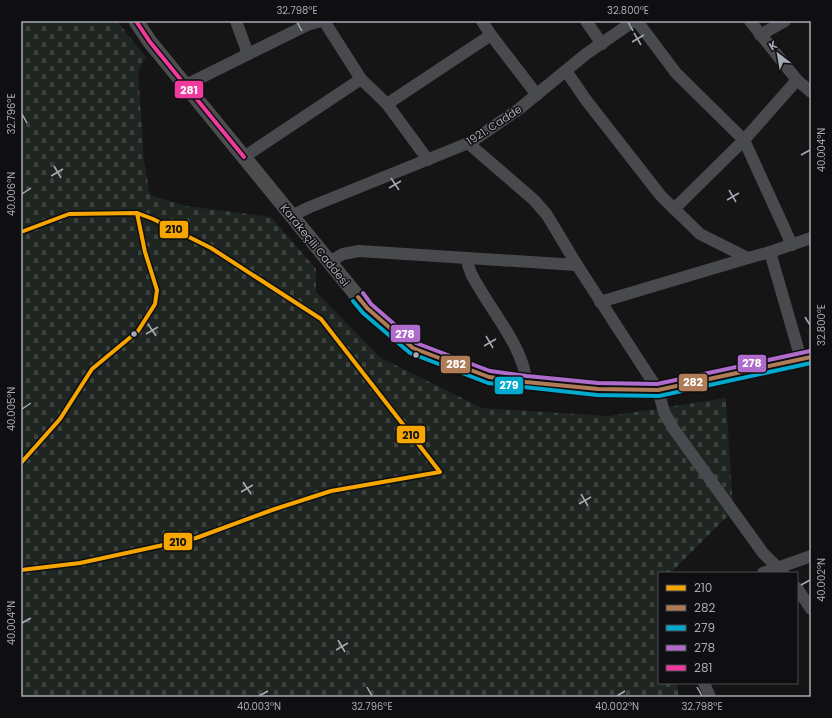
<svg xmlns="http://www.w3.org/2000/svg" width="832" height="718" font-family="Poppins,sans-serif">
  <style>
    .cemetery { fill: url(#cemetery-stones) }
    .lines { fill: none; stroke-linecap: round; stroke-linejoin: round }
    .minor { stroke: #494a4d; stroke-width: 12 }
    .major { stroke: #4c4d4f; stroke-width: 15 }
    .bus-1-casing { stroke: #0f0f11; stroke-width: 7 }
    .bus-2-casing { stroke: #0f0f11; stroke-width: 7 }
    .bus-3-casing { stroke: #0f0f11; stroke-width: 7 }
    .bus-4-casing { stroke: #0f0f11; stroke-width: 7 }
    .bus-5-casing { stroke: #0f0f11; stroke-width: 7 }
    .bus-1 { stroke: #f7a600; stroke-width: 4 }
    .bus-2 { stroke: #b07c57; stroke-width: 4 }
    .bus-3 { stroke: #00a9ce; stroke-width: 4 }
    .bus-4 { stroke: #b06ccc; stroke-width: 4 }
    .bus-5 { stroke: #f13a9d; stroke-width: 4 }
    .ticks { fill: none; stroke: #a7abb5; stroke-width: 1.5 }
    .bus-dot { fill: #a7abb5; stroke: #0f0f11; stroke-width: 1.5 }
    .labels { text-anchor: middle; stroke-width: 3; stroke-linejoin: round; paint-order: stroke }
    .street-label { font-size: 11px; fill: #a7abb5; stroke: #0f0f11 }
    .line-badge { stroke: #0f0f11; stroke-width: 1.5 }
    .badge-label { font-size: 11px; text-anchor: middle; font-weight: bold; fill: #fff }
    .pale-badge-label { font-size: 11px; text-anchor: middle; font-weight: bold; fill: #111 }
    .neatline { fill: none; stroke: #a7abb5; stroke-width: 1.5 }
    .ticks-label { font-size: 10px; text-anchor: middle; fill: #a7abb5 }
  </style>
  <defs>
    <pattern id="cemetery-stones" width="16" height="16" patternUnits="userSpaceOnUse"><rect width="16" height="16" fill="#1f2520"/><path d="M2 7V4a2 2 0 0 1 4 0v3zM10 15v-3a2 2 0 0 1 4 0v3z" fill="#3d423e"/></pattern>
  </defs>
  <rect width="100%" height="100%" fill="#151515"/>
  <!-- cemetery -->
  <path class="cemetery" d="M21,21H117L146,57L138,72L144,161L150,195L186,206L271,217L316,269V292L381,358L482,408L609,416L726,398L733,511L671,573H659V683H677L679,697H21Z"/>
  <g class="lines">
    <!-- minor -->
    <g class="minor">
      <path d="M236,21L248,54"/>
      <path d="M324,21L361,79L387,104L428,160"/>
      <path d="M482,21L491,35L537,95"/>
      <path d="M586,21L602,44"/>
      <path d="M637,21L676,73L744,140L792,245"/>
      <path d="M750,21L797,80L811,92"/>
      <path d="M760,35L785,21"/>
      <path d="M566,71L586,100L661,196L700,234L748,258L770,252L801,359"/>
      <path d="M186,85L307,25L321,21"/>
      <path d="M387,104L491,35"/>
      <path d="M468,143L534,200L547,215L577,265L658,390L664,412L673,428L763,553L783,573"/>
      <path d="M244,157L361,79"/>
      <path d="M674,209L744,140L797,80"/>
      <path d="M291,216L310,207L471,142L519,109L586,54L634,21"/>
      <path d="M770,252L811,238"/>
      <path d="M467,258C468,272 476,282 483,294C498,319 525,353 526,382"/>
      <path d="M329,262L343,254L359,251L577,265"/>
      <path d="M600,302L748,258"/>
      <path d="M763,573L811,556"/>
      <path d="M797,588L811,609"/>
      <path d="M704,683L710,697"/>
    </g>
    <!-- major -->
    <path class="major" d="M136,21L150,42L367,308L413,348L489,377L526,382L598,389L658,390L672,387L811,357"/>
    <defs>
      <g id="bus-1">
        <path d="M21,232L69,214L137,213L153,219L211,248L321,319L440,472L331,491L272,510L196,538L80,563L21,570"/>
        <path d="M21,463L60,419L92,369L138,331L155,304L157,290L145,252L137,213"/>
      </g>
      <path id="bus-2" d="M358,297L367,308L413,348L489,377L526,382L598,389L658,390L811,357"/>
      <path id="bus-3" d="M353,301L363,313L410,353L488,383L597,395L659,396L811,363"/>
      <path id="bus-4" d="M363,293L371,304L416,343L490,371L527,376L598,383L657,384L810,351"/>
      <path id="bus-5" d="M136,21L150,42L244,157"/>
    </defs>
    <!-- bus-1 casing -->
    <use href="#bus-1" class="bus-1-casing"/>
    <!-- bus-2 casing -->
    <use href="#bus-2" class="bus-2-casing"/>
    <!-- bus-3 casing -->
    <use href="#bus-3" class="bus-3-casing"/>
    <!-- bus-4 casing -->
    <use href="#bus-4" class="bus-4-casing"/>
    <!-- bus-5 casing -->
    <use href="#bus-5" class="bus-5-casing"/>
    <!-- bus-1 -->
    <use href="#bus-1" class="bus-1"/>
    <!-- bus-2 -->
    <use href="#bus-2" class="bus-2"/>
    <!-- bus-3 -->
    <use href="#bus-3" class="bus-3"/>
    <!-- bus-4 -->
    <use href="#bus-4" class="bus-4"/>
    <!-- bus-5 -->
    <use href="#bus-5" class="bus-5"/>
  </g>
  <!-- ticks -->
  <path class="ticks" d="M297,22L302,31M628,22L633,31M634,33L641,45M632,42L644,35M22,114L27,123M801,155L810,150M54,166L61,178M51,176L63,169M391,178L399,190M389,188L401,181M729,190L736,202M22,194L31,188M727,200L739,193M805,317L810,325M148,324L156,336M146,334L158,327M486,336L493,348M484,346L496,339M22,409L31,403M243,482L251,494M241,492L253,485M581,494L588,506M579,504L591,497M801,585L810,580M22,623L31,618M338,640L345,652M336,650L348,643M367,687L372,696M697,687L702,696M259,696L268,691M617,696L625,691"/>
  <!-- markers -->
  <g class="bus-dot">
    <circle cx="134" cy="334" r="3.5"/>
    <circle cx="416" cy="355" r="3.5"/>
  </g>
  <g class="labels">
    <!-- street labels -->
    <g class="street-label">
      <text transform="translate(494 125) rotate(-33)" y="4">1921. Cadde</text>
      <text transform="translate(315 245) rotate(51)" y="4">Karakeçili Caddesi</text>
    </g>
  </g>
  <g class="line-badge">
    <rect x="174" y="80" width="30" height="19" rx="4" fill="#f13a9d"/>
    <rect x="159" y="220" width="30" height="19" rx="4" fill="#f7a600"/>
    <rect x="390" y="324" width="31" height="19" rx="4" fill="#b06ccc"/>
    <rect x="737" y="354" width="30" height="19" rx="4" fill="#b06ccc"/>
    <rect x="440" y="355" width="31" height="19" rx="4" fill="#b07c57"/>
    <rect x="678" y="373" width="30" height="19" rx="4" fill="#b07c57"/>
    <rect x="494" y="376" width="30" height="19" rx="4" fill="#00a9ce"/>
    <rect x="396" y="425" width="30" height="19" rx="4" fill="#f7a600"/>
    <rect x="163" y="532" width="30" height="19" rx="4" fill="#f7a600"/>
  </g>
  <g class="badge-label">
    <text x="189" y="94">281</text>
    <text x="405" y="338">278</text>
    <text x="752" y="367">278</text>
    <text x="456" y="368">282</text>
    <text x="693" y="386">282</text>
    <text x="509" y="389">279</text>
  </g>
  <g class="pale-badge-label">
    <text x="174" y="233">210</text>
    <text x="411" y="439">210</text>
    <text x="178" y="546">210</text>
  </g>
  <!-- border -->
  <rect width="832" height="718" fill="none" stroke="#0f0f11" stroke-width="44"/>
  <!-- legend -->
  <rect x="658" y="572" width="140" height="112" fill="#0f0f11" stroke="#4c4d53"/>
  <rect x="666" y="585" width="20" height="6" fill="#f7a600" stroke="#4c4d53"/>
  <text x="694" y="592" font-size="12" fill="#a7abb5">210</text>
  <rect x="666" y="605" width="20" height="6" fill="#b07c57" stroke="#4c4d53"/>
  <text x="694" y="612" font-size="12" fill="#a7abb5">282</text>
  <rect x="666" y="625" width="20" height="6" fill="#00a9ce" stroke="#4c4d53"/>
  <text x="694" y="632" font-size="12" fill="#a7abb5">279</text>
  <rect x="666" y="645" width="20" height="6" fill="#b06ccc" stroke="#4c4d53"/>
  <text x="694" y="652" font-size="12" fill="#a7abb5">278</text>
  <rect x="666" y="665" width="20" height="6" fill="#f13a9d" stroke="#4c4d53"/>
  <text x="694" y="672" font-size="12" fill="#a7abb5">281</text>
  <!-- north arrow -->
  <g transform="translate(778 54) rotate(329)" stroke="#0f0f11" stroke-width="3" paint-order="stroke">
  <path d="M0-3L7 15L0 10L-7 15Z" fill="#a7abb5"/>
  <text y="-6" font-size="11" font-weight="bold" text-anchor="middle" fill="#a7abb5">K</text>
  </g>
  <rect x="22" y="22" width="788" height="674" class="neatline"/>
  <g class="ticks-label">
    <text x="297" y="14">32.798°E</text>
    <text x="628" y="14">32.800°E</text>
    <text transform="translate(11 114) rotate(-90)" y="4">32.796°E</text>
    <text transform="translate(821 150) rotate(-90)" y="4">40.004°N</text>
    <text transform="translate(11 194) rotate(-90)" y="4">40.006°N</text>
    <text transform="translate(821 325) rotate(-90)" y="4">32.800°E</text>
    <text transform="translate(11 409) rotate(-90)" y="4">40.005°N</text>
    <text transform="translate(821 580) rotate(-90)" y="4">40.002°N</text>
    <text transform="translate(11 623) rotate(-90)" y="4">40.004°N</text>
    <text x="259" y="710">40.003°N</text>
    <text x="372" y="710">32.796°E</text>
    <text x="617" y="710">40.002°N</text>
    <text x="702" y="710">32.798°E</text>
  </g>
</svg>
